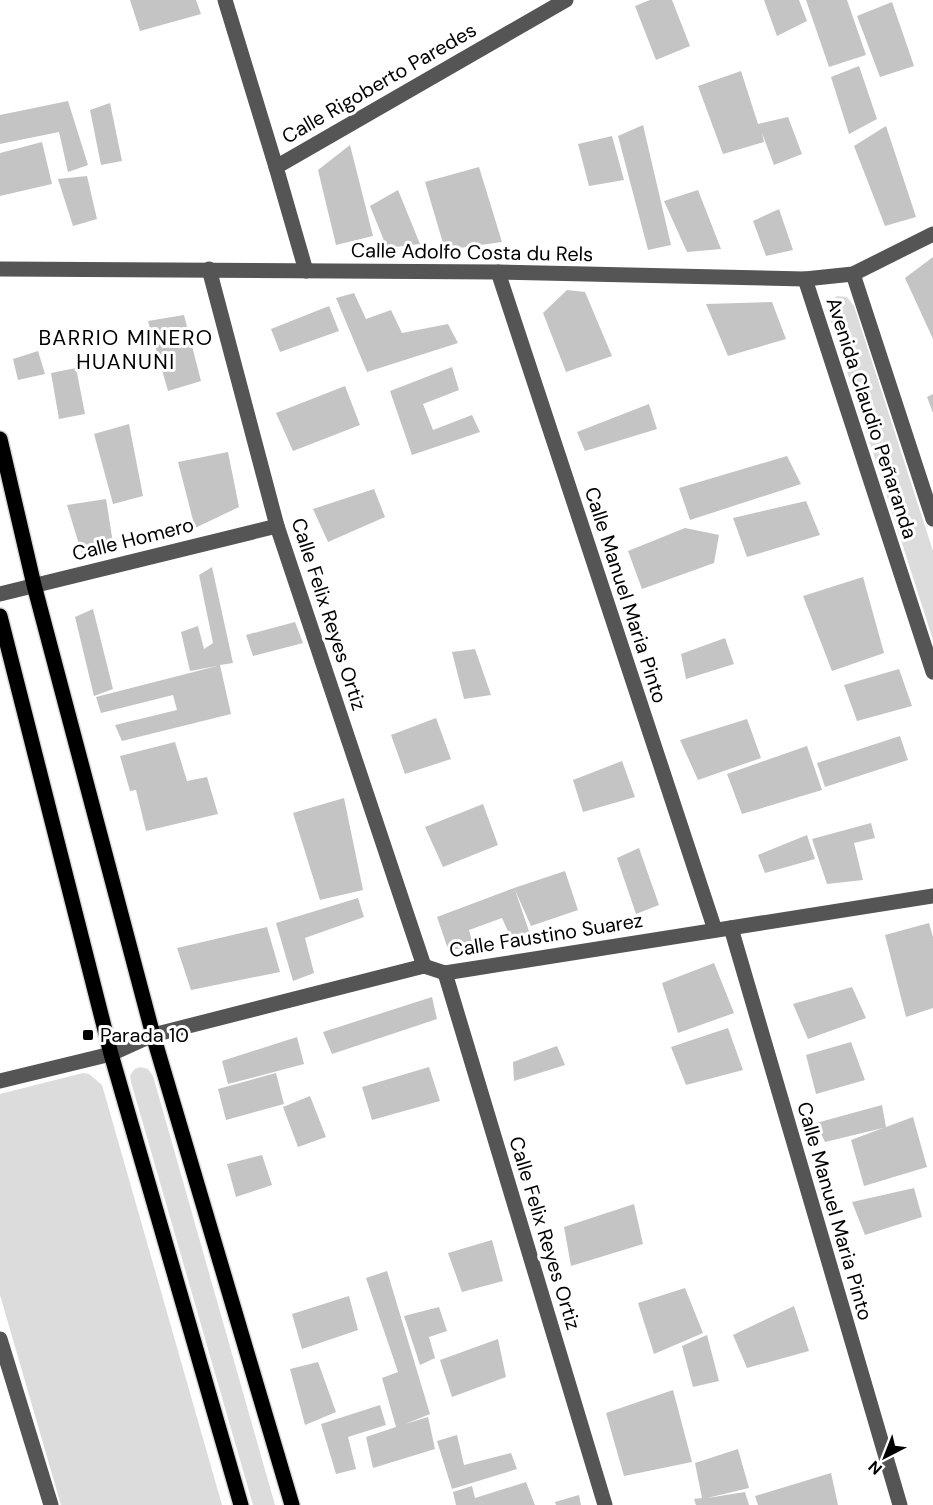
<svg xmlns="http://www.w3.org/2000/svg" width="933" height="1505" font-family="'DM Sans',sans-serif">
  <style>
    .green { fill: #dcdcdc }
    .building { fill: #c4c4c4 }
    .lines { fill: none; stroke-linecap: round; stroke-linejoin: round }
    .major-casing { stroke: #dbdbdb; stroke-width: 18 }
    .minor { stroke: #555; stroke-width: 15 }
    .major { stroke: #000; stroke-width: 15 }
    .poi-dot { fill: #000; stroke: #fff; stroke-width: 2 }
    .labels { text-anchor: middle; stroke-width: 6; stroke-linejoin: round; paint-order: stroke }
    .street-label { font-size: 20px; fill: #000; stroke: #fff }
    .poi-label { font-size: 20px; fill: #000; stroke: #fff; text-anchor: start }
    .neighbourhood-label { font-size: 21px; letter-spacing: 1.5px; fill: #000; stroke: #fff }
  </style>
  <rect width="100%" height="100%" fill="#fff"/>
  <!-- green -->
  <g class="green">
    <path d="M837,296L847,297L854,306L933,551V640L828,312L829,302Z"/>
    <path d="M140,1067L148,1069L153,1076L275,1505H253L131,1082L130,1075L135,1069Z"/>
    <path d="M83,1073L89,1074L102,1085L222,1505H61L0,1295V1094Z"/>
  </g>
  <!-- building -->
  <g class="building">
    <path d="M130,0H196L201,14L140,31Z"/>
    <path d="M650,0H672L690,46L656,60L635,6Z"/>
    <path d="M764,0H799L807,21L777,36Z"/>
    <path d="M806,0H847L866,55L829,67Z"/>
    <path d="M892,2L914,66L880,77L857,16Z"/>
    <path d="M859,66L877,119L849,134L831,77Z"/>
    <path d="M741,71L758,124L788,117L802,154L774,165L762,133L764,142L723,154L698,86Z"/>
    <path d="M68,101L88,165L68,172L59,132L0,144V115Z"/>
    <path d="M110,103L122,161L101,165L90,110Z"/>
    <path d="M643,125L671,245L648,250L618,136Z"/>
    <path d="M886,126L916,217L885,226L854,146Z"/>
    <path d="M612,136L624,180L589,186L578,144Z"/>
    <path d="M42,142L52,184L0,196V153Z"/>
    <path d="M350,145L373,236L336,245L318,170Z"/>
    <path d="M479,167L502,242L445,250L425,182Z"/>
    <path d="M87,176L97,219L73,226L58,179Z"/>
    <path d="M398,190L420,244L387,248L370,206Z"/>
    <path d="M698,190L721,249L687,252L664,201Z"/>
    <path d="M779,209L793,250L766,256L753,221Z"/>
    <path d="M933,257V339L905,278Z"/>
    <path d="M567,290L585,292L612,356L566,372L543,313Z"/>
    <path d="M354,293L366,319L391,310L402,333L448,324L458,343L367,372L336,298Z"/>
    <path d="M772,302L786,339L728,356L706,304Z"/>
    <path d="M329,306L339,331L280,352L271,329Z"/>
    <path d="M184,315L201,381L168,391L148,321Z"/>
    <path d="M38,351L45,374L18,380L13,359Z"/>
    <path d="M452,367L459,390L423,404L433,430L472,415L480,432L412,455L390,391Z"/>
    <path d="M76,368L85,414L59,419L51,373Z"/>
    <path d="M345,386L360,425L293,451L276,413Z"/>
    <path d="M933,394V413L927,397Z"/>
    <path d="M649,404L657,429L585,451L577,432Z"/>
    <path d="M129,424L143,496L113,504L94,434Z"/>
    <path d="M228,452L239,507L195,528L178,462Z"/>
    <path d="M787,456L801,484L690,520L679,488Z"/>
    <path d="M374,489L385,517L328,542L313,509Z"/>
    <path d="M106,499L113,543L82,554L67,505Z"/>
    <path d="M806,501L820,535L747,557L733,518Z"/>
    <path d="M685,528L719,535L714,563L642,589L628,551Z"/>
    <path d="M212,567L233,663L220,665L231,714L122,741L115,725L177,710L173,695L101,713L96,697L217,666L190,671L181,632L198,626L204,649L213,643L199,575Z"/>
    <path d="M863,577L884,653L832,671L803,596Z"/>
    <path d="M93,609L113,689L94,696L75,617Z"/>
    <path d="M295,622L303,643L253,656L246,635Z"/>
    <path d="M725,638L734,664L686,679L681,654Z"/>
    <path d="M475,649L491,695L464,699L452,652Z"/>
    <path d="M899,669L912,706L857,721L844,685Z"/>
    <path d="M436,718L451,759L405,774L391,735Z"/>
    <path d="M747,719L761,758L698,780L680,740Z"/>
    <path d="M900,736L908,760L825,787L817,763Z"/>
    <path d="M175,742L187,781L207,777L218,814L146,831L136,790L130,791L120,756Z"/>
    <path d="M807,746L822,790L742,814L727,774Z"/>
    <path d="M622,761L635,797L583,812L573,780Z"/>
    <path d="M344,798L363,890L320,900L293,813Z"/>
    <path d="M483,804L498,845L443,867L425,827Z"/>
    <path d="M871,823L875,838L854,843L863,880L827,884L812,839Z"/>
    <path d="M807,835L815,859L765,873L758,855Z"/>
    <path d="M639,848L659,905L636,914L617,858Z"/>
    <path d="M565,871L578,910L531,926L515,890L531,937L511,938L502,918L469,930L474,949H448L437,917L514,888Z"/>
    <path d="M358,898L364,917L305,938L314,973L293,981L276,923Z"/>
    <path d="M929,923L933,937V1008L906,1017L885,935Z"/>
    <path d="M267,927L280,972L191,990L177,948Z"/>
    <path d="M714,963L734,1013L678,1033L662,983Z"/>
    <path d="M852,987L866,1018L808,1039L793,1004Z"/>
    <path d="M432,997L437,1019L332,1054L323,1032Z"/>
    <path d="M728,1028L743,1070L686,1085L671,1047Z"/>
    <path d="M297,1037L304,1064L228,1084L222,1061Z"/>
    <path d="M851,1042L865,1080L816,1094L806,1055Z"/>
    <path d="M557,1046L565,1065L514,1081L513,1062Z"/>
    <path d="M429,1067L440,1101L372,1120L362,1087Z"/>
    <path d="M276,1073L284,1104L226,1120L218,1089Z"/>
    <path d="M310,1096L326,1137L298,1147L283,1107Z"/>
    <path d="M882,1105L886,1127L913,1117L927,1167L864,1186L851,1140L883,1128L825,1142L816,1123Z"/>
    <path d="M262,1155L272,1185L236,1197L227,1164Z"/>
    <path d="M914,1188L922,1217L865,1235L852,1202Z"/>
    <path d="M634,1204L643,1244L571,1266L564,1227Z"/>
    <path d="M492,1240L503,1281L462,1292L448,1253Z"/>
    <path d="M387,1271L430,1414L405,1424L428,1417L435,1449L373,1468L366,1437L396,1427L382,1378L398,1372L366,1278Z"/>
    <path d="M685,1288L703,1333L654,1354L638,1303Z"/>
    <path d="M349,1296L358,1330L302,1349L292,1314Z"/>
    <path d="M794,1306L809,1351L747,1368L733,1335Z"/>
    <path d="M439,1307L447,1331L429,1337L435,1358L420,1365L404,1316Z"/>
    <path d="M707,1335L719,1381L693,1387L682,1346Z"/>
    <path d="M498,1339L506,1377L452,1397L440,1360Z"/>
    <path d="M318,1362L336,1412L305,1425L290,1369Z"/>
    <path d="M673,1390L692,1462L624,1476L606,1413Z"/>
    <path d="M380,1405L386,1425L348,1437L356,1469L336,1474L321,1424Z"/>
    <path d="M457,1435L464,1465L511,1453L517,1469L452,1489L437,1441Z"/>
    <path d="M738,1449L749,1488L707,1498L745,1492L749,1505H696L694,1499L702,1498L695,1463Z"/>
    <path d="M831,1473L838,1505H758L755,1496Z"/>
    <path d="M526,1482L535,1505H456L453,1492L472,1486L475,1498Z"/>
    <path d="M579,1495L581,1505H556L555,1502Z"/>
  </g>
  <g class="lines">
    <defs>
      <g id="major">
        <path d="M0,439L34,585L153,1035L292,1505"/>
        <path d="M0,616L111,1054L241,1505"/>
      </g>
    </defs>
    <!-- major casing -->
    <use href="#major" class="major-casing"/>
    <!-- minor -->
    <g class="minor">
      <path d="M225,0L276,167L306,271"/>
      <path d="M276,167L566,0"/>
      <path d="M0,269L498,272L805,279L853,274L933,234"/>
      <path d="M209,269L277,526L424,966"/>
      <path d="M498,272L715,930"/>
      <path d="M853,274L933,519"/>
      <path d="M805,279L933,672"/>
      <path d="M0,594L277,526"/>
      <path d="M731,928L900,1505"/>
      <path d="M445,973L605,1505"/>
      <path d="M0,1081L111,1054L153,1035L424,966L445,973L933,896"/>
      <path d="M0,1339L51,1505"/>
    </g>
    <!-- major -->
    <use href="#major" class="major"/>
  </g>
  <!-- markers -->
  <rect class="poi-dot" x="82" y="1029" width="12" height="12" rx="3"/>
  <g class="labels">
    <!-- street labels -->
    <g class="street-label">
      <text transform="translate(379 83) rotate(-30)" y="7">Calle Rigoberto Paredes</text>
      <text transform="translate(472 252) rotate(1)" y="7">Calle Adolfo Costa du Rels</text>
      <text transform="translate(872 418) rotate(72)" y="7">Avenida Claudio Peñaranda</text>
      <text transform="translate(133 539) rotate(-14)" y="7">Calle Homero</text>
      <text transform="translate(626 595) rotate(72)" y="7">Calle Manuel Maria Pinto</text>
      <text transform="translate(329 614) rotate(72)" y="7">Calle Felix Reyes Ortiz</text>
      <text transform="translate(546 935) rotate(-9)" y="7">Calle Faustino Suarez</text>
      <text transform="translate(835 1211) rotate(74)" y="7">Calle Manuel Maria Pinto</text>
      <text transform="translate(545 1233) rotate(73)" y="7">Calle Felix Reyes Ortiz</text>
    </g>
    <!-- poi labels -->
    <g class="poi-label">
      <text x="100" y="1042">Parada 10</text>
    </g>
    <!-- neighbourhood labels -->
    <g class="neighbourhood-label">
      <text x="126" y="345">BARRIO MINERO<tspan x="126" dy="24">HUANUNI</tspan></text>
    </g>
  </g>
  <!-- north arrow -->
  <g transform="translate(885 1457) rotate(222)" stroke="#ffffff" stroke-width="4.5" paint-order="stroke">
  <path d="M0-4.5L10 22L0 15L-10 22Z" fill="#000000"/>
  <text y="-9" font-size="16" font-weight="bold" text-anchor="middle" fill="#000000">N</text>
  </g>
</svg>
